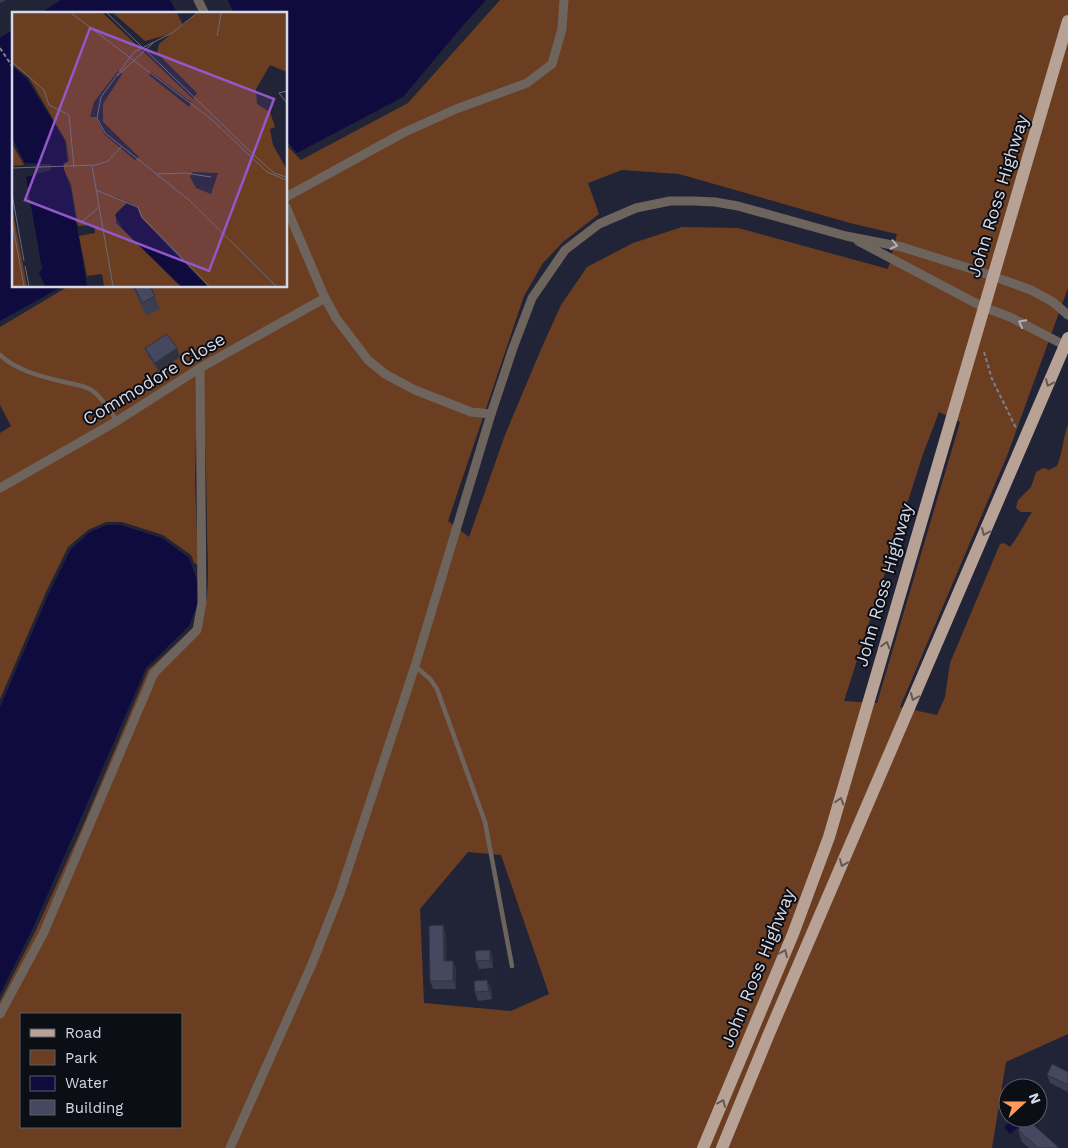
<svg xmlns="http://www.w3.org/2000/svg" width="1068" height="1148" font-family="'Work Sans',sans-serif">
  <style>
    .green { fill: #6b3e21; fill-rule: evenodd }
    .water { fill: #0f0b3f }
    .lines { fill: none; stroke-linecap: round; stroke-linejoin: round }
    .path { stroke: #7d7f8f; stroke-width: 2; stroke-dasharray: 4 2.5; stroke-linecap: butt }
    .service { stroke: #6e645e; stroke-width: 4.5 }
    .minor { stroke: #6e645e; stroke-width: 9 }
    .primary { stroke: #b8a296; stroke-width: 12 }
    .wall { fill: #3b3e51 }
    .shaded-wall { fill: #303242 }
    .building { fill: #45485e; stroke: #303242 }
    .oneway { stroke: #b2afb6 }
    .oneway2 { stroke: #625856 }
    .labels { text-anchor: middle; stroke-width: 4; stroke-linejoin: round; paint-order: stroke }
    .street-label { font-size: 18px; fill: #d6d8e5; stroke: #0c0e16 }
    .inset-road { fill: none; stroke: #696c7d; stroke-width: 1 }
    .view { fill: #9257c8; fill-opacity: 0.15; stroke: #9257c8; stroke-width: 2.5 }
    .inset-edge { fill: none; stroke: #d6d8e5; stroke-width: 2.5 }
  </style>
  <rect width="100%" height="100%" fill="#212437"/>
  <!-- green -->
  <path class="green" d="M500,0H1068V288L1007,456L900,707L937,715L945,697L950,663L1000,544L1004,543L1010,547C1019,536 1024,524 1032,512H1021L1016,508L1018,500L1031,487L1036,472L1043,468L1049,470L1057,466C1063,452 1063,438 1068,424V1034L1006,1062L992,1148H0V1001L36,930L84,823L148,670L192,629L198,620L202,624C210,596 208,564 207,536C207,486 205,436 203,386L197,387L195,481L198,565L194,563L191,555L163,535L122,522H106L88,530L68,547L46,592L0,699V433L11,426L0,405V327L69,286H286V145L301,160L408,103ZM622,170L679,174L850,223L897,234L888,269L738,228L682,227L633,243L587,267L561,305L542,347L505,435L469,537L448,521L524,296L543,263L563,242L599,214L588,183ZM939,412L960,422L877,703L844,701L923,454ZM468,852L501,855L549,994L511,1011L424,1003L420,909ZM21,1014H181V1127H21Z"/>
  <!-- water -->
  <g class="water">
    <path d="M61,0H170L178,14H39Z"/>
    <path d="M228,0H486L465,23L403,97L297,153L286,140V14H234Z"/>
    <path d="M14,29V286H63L0,321V38Z"/>
    <path d="M107,525H121L162,538L189,558L197,580L199,601L189,626L146,668L33,928L0,994V707L49,593L71,549L90,532Z"/>
    <path d="M1014,1118H1017L1022,1124L1010,1134L1004,1127Z"/>
  </g>
  <g class="lines">
    <!-- path -->
    <g class="path">
      <path d="M13,30L14,32"/>
      <path d="M0,48L14,69"/>
      <path d="M984,352L992,379L1016,428"/>
    </g>
    <!-- service -->
    <g class="service">
      <path d="M0,355C16,370 39,376 60,381C71,384 83,384 93,391C103,399 110,411 117,421"/>
      <path d="M415,666L430,679L437,689L485,822L512,966"/>
    </g>
    <!-- minor -->
    <g class="minor">
      <path d="M198,0L205,14"/>
      <path d="M286,197L403,133L456,109L527,83L552,64L562,29L564,0"/>
      <path d="M286,207L325,298L336,318L368,360L385,374L415,390L471,412L491,414"/>
      <path d="M858,241L983,307L1010,317L1068,347"/>
      <path d="M0,488L117,421L200,368L325,298"/>
      <path d="M0,1014L44,932L154,673L197,630L202,603L200,368"/>
      <path d="M230,1148L312,964L340,893L415,666L491,414L513,348L532,298L565,250L599,224L636,208L670,201H693L715,202L738,206L846,236L902,247L978,271L1031,290L1053,302L1068,315"/>
    </g>
    <!-- primary -->
    <g class="primary">
      <path d="M703,1148L793,934L829,837L1068,21"/>
      <path d="M722,1148L768,1036L1068,338"/>
    </g>
  </g>
  <!-- wall -->
  <g class="wall">
    <path d="M0,0H6L0,3Z"/>
    <path d="M132,286H150L160,309L146,315Z"/>
    <path d="M145,348L180,357L158,371L148,356Z"/>
    <path d="M443,925L446,934V961H453L456,969V989H433L430,981Z"/>
    <path d="M490,950L493,959V968L479,969L476,961Z"/>
    <path d="M491,988L492,999L478,1001L475,992Z"/>
    <path d="M1068,1072V1092L1050,1083L1047,1075Z"/>
    <path d="M1018,1130L1059,1148H1029L1022,1142Z"/>
  </g>
  <!-- shaded-wall -->
  <g class="shaded-wall">
    <path d="M177,348L180,357L158,371L155,363Z"/>
    <path d="M443,925L446,934L447,969L444,961Z"/>
    <path d="M490,950L493,959V968L490,960Z"/>
    <path d="M453,961L456,969V989L453,981Z"/>
    <path d="M487,980L491,988L492,999L489,991Z"/>
  </g>
  <!-- building -->
  <g class="building">
    <path d="M134,286H150L155,296L142,303Z"/>
    <path d="M167,334L177,348L155,363L145,348Z"/>
    <path d="M443,925L444,961H453V981H430L429,926Z"/>
    <path d="M490,950V960L476,961L475,951Z"/>
    <path d="M487,980L489,991L475,992L474,981Z"/>
    <path d="M1052,1064L1068,1072V1085L1047,1075Z"/>
    <path d="M1027,1119L1059,1148H1038L1018,1130Z"/>
  </g>
  <!-- one-way arrows -->
  <defs><path id="oneway-chevron" d="M-2-3.5L2.5 0L-2 3.5" fill="none" stroke-width="1.6" stroke-linecap="round" stroke-linejoin="round" transform="scale(1.25)"/></defs>
  <g class="oneway">
    <use href="#oneway-chevron" transform="translate(894 245) rotate(12)"/>
    <use href="#oneway-chevron" transform="translate(1022 323) rotate(-152)"/>
  </g>
  <g class="oneway2">
    <use href="#oneway-chevron" transform="translate(1049 383) rotate(113)"/>
    <use href="#oneway-chevron" transform="translate(985 532) rotate(113)"/>
    <use href="#oneway-chevron" transform="translate(886 645) rotate(-74)"/>
    <use href="#oneway-chevron" transform="translate(914 697) rotate(113)"/>
    <use href="#oneway-chevron" transform="translate(840 801) rotate(-73)"/>
    <use href="#oneway-chevron" transform="translate(843 863) rotate(113)"/>
    <use href="#oneway-chevron" transform="translate(784 953) rotate(-67)"/>
    <use href="#oneway-chevron" transform="translate(722 1103) rotate(-67)"/>
  </g>
  <g class="labels">
    <!-- street labels -->
    <g class="street-label">
      <text transform="translate(998 196) rotate(-73)" y="6">John Ross Highway</text>
      <text transform="translate(154 379) rotate(-31)" y="6">Commodore Close</text>
      <text transform="translate(884 585) rotate(-74)" y="6">John Ross Highway</text>
      <text transform="translate(758 968) rotate(-68)" y="6">John Ross Highway</text>
    </g>
  </g>
  <!-- overview -->
  <g transform="translate(12 12)">
    <rect width="275" height="275" fill="#212437"/>
    <path d="M0,1H91L181,87L185,81L145,41L147,32L159,22L133,29L101,1H165L171,13L185,1H275V60L258,53L244,77L245,92L258,100L263,115L258,117L261,133L275,158V274H196L129,205L125,194L100,183L115,191L104,201V211L168,274H92L90,262L75,264L67,224L83,221L82,213L66,214L59,172L52,158V152L57,149L54,129L17,66L0,52ZM106,59L110,62L91,92V110L127,145L123,148L92,122L84,105H78L82,90ZM139,60L179,90L177,95L137,63ZM181,160L206,161L199,182L184,176L178,165ZM0,132L12,153L0,154ZM0,195L15,274H0Z" fill="#6b3e21" fill-rule="evenodd"/>
    <path d="M0,54L15,67L53,129L55,150L51,151L52,158L59,178L75,274H33L27,261L30,257L14,165L39,158V152L13,151L0,126ZM114,192L125,196L129,206L195,274H169L111,217L103,203Z" fill="#0f0b3f"/>
    <path class="inset-road" d="M59,1L198,106L255,160L274,168M95,1L244,145L262,161L274,165M185,1L160,21L122,40L89,85L85,106L93,121L177,188L264,274M205,24L209,1M0,50L32,78L37,93L57,103L62,155M105,64L142,30M275,79L267,81L275,91M80,154L101,274M0,156L84,153L96,149L109,135M145,162L174,161L199,165M84,178L126,195L130,205L197,274M0,182L12,249M0,209L12,274M64,210L71,209L87,195M13,254L17,274"/>
    <path class="view" d="M78,16L262,87L197,259L13,188Z"/>
    <rect width="275" height="275" class="inset-edge"/>
  </g>
  <!-- legend -->
  <rect x="20" y="1013" width="162" height="115" fill="#0c0e16" stroke="#5d5f69"/>
  <rect x="30" y="1029" width="25" height="8" fill="#b8a296" stroke="#5d5f69"/>
  <text x="65" y="1038" font-size="15" fill="#d6d8e5">Road</text>
  <rect x="30" y="1050" width="25" height="15" fill="#6b3e21" stroke="#5d5f69"/>
  <text x="65" y="1063" font-size="15" fill="#d6d8e5">Park</text>
  <rect x="30" y="1076" width="25" height="15" fill="#0f0b3f" stroke="#5d5f69"/>
  <text x="65" y="1088" font-size="15" fill="#d6d8e5">Water</text>
  <rect x="30" y="1100" width="25" height="15" fill="#45485e" stroke="#5d5f69"/>
  <text x="65" y="1113" font-size="15" fill="#d6d8e5">Building</text>
  <!-- north arrow -->
  <g transform="translate(1023 1103) rotate(69)"><circle r="24" fill="#0c0e16" stroke="#5d5f69"/>
  <path d="M0-4L9 19L0 12L-9 19Z" fill="#ff9b5a"/>
  <text y="-8" font-size="14" font-weight="bold" text-anchor="middle" fill="#d6d8e5">N</text>
  </g>
</svg>
